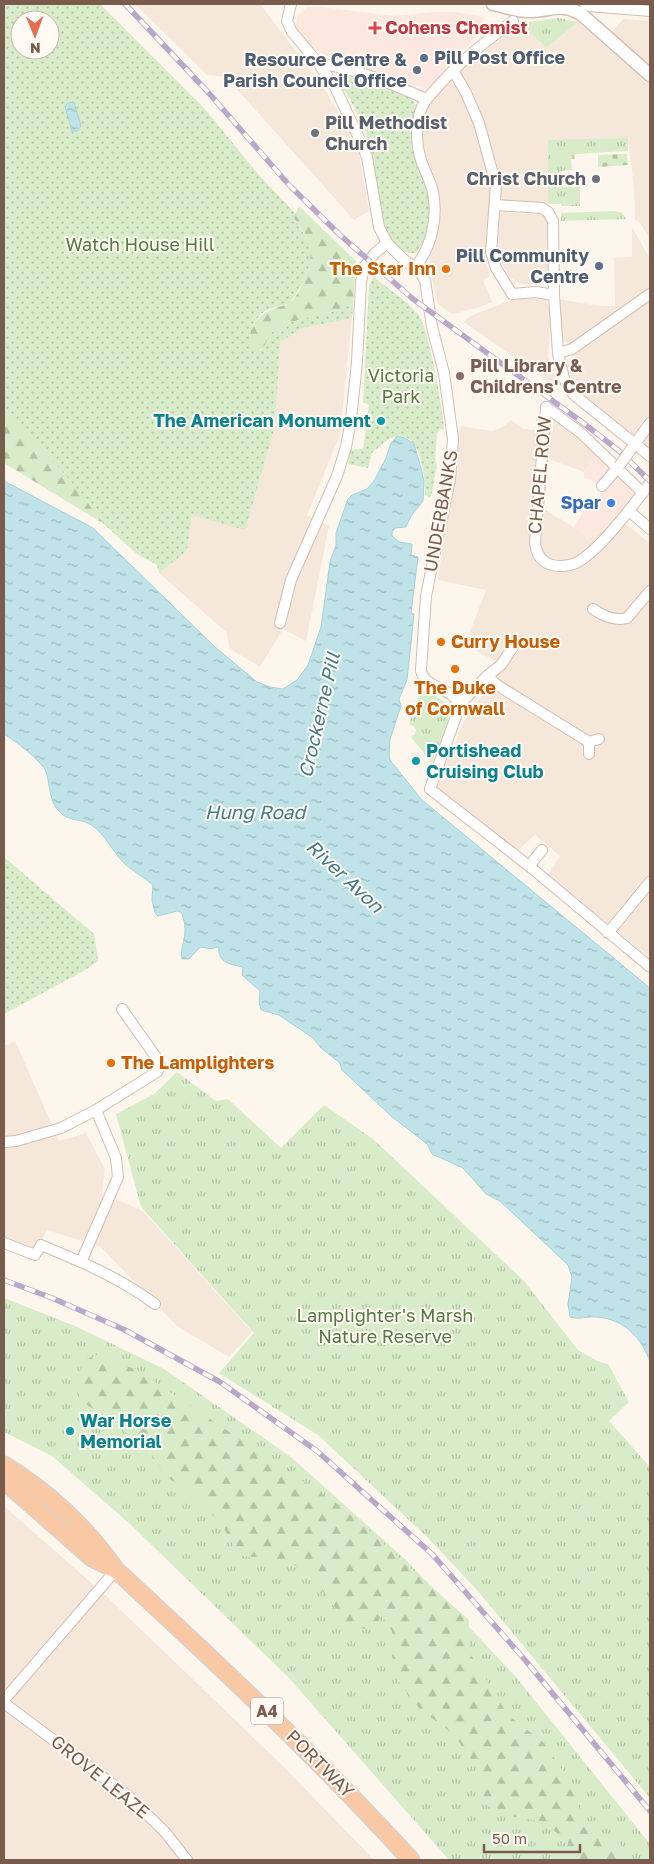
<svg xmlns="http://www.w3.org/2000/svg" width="654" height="1864" font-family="'Golos Text',sans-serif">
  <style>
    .residential { fill: #f5e8da }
    .commercial { fill: #fde8e0 }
    .grass { fill: url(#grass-tufts) }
    .forest { fill: url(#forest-firs) }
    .cemetery { fill: url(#cemetery-stones) }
    .park { fill: url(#park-dots); fill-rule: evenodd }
    .water { fill: url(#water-ripples); stroke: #a5d3da }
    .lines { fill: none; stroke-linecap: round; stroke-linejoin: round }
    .minor-casing { stroke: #d1beb0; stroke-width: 12 }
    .tertiary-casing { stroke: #d1beb0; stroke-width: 15 }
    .trunk-casing { stroke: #dad1cd; stroke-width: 19 }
    .minor { stroke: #fff; stroke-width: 10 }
    .tertiary { stroke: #fff; stroke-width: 12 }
    .trunk { stroke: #f9c8a4; stroke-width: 16 }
    .rail-casing { stroke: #b9a8c9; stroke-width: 5.5 }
    .rail { stroke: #fffaf3; stroke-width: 4; stroke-dasharray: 11; stroke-linecap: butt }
    .minor-bridge-casing { stroke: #d1beb0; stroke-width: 12; stroke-linecap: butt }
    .minor-bridge { stroke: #fff; stroke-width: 10 }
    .health-dot { fill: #e0444e; stroke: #fffaf3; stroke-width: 2 }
    .service-dot { fill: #5c6f8a; stroke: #fffaf3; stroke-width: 2 }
    .worship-dot { fill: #6b7280; stroke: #fffaf3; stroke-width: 2 }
    .food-dot { fill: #e8710a; stroke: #fffaf3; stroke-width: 2 }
    .education-dot { fill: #8d6e63; stroke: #fffaf3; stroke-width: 2 }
    .culture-dot { fill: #0f9aa8; stroke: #fffaf3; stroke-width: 2 }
    .shop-dot { fill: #3f7fe0; stroke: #fffaf3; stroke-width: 2 }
    .labels { text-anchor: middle; stroke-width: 4; stroke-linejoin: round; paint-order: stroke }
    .shield { fill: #fffaf3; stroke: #a28b7f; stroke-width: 1 }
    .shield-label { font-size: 16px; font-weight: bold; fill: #7a5c4d }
    .health-label { font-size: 18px; font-weight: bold; fill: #be3a42; stroke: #fffaf3; text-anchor: start }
    .service-label { font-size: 18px; font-weight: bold; fill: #4e5e75; stroke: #fffaf3; text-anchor: end }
    .worship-label { font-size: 18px; font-weight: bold; fill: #5b616d; stroke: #fffaf3; text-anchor: start }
    .park-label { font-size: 18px; fill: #537a41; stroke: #fffaf3 }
    .food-label { font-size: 18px; font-weight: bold; fill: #c56008; stroke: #fffaf3; text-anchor: start }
    .education-label { font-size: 18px; font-weight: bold; fill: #785e54; stroke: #fffaf3; text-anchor: start }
    .culture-label { font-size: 18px; font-weight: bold; fill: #0d838f; stroke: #fffaf3; text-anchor: start }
    .street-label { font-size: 18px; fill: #7a5c4d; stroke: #fffaf3 }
    .shop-label { font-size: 18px; font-weight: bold; fill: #366cbe; stroke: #fffaf3; text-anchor: end }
    .water-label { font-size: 19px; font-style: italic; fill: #437c86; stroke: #fffaf3 }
  </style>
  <defs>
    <pattern id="grass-tufts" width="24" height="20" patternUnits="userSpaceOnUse" patternTransform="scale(1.25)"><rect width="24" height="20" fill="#d8ecc9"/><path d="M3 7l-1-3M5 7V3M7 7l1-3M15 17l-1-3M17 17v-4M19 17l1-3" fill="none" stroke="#b4c2a5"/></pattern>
    <pattern id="forest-firs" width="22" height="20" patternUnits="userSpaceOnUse" patternTransform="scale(1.25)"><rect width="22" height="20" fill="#d8ecc9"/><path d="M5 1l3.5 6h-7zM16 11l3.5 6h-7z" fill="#b4c2a5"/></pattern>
    <pattern id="cemetery-stones" width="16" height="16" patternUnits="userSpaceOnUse" patternTransform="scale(1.25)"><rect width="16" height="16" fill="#d8ecc9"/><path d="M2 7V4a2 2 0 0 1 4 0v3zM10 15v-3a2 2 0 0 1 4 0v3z" fill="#b4c2a5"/></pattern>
    <pattern id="park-dots" width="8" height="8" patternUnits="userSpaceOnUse" patternTransform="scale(1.25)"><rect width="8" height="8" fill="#d8ecc9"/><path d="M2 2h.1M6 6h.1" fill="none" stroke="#b4c2a5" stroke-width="1.8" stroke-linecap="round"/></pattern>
    <pattern id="water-ripples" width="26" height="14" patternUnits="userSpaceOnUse" patternTransform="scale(1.25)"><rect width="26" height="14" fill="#bfe3e8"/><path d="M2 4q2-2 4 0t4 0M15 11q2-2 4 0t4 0" fill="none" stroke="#a0bbbe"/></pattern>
  </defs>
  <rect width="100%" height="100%" fill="#fdf6ec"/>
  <!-- residential -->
  <g class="residential">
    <path d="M135,4H260L324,88L358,147L369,211L354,220L226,77L207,75Z"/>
    <path d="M623,19L650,21V66L611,33Z"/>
    <path d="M578,22L650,84V239L640,223L635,220L634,188L628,138L548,141V204L501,202L500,199L476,107L460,70L522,23L546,48Z"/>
    <path d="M450,80L454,82L462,97L474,125L491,185L492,191L487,264L490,276L483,280L492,302L477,308L452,314L438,304L429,266L436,227L423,159L420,127L429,101Z"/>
    <path d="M499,212L546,215L549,271L540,283L532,285L520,284L508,276L502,263L497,243V229Z"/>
    <path d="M632,227L650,259V287L570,344L562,341L558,299L600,306H615L614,258L632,257Z"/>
    <path d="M516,295L545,296L551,313L548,357L560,390L464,322L470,316L509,301Z"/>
    <path d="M650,301V451L572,387L565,362Z"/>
    <path d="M352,318L340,435L307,515L329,526L306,641L283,629L260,667L230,649L226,632L159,573L187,551L192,515L245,529L275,427L280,342L303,328Z"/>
    <path d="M554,417L598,454L584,472L549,459L544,509L578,530L588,539L609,525L615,530L622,521L650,543V958L548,875L560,856L535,835L518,850L436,790L464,721L486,689L505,666L465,645L486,590L438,580L460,426L492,431L501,428L511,420L524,429L553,432Z"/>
    <path d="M15,1041L59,1141L86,1133L105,1169L102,1193L143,1211L252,1332L229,1357L177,1326L101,1247L47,1230L33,1257L4,1246V1046Z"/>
    <path d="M4,1506L104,1594L285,1768L374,1860H4Z"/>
  </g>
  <!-- commercial -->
  <g class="commercial">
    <path d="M307,7H323L394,16L433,12H458L484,17L483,29L427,89L327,56L311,47L296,29L297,17Z"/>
    <path d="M598,454L611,466L616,476L632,489L633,495L609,525L588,539L574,527L585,508L591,511L603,492L592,480L584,478V472Z"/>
  </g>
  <!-- grass -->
  <g class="grass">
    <path d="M558,18L578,22L546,48L522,23Z"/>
    <path d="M628,138V151L575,154V159H571L572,170L561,171V187H580V206H561V204H548V140Z"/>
    <path d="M615,211L622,213L627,219L561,221V213Z"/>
    <path d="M421,688C429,693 439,697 445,703C457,714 437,749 432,763L411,737L415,734L416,730L414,726L409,725Z"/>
    <path d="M177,1072L216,1101L228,1099L281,1148L324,1105L373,1139L524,1281L578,1350L597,1361L608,1364L629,1402L609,1421L650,1467V1798L476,1589L427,1537L318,1435L219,1373L254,1333L141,1207L116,1114L154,1094Z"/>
    <path d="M4,1298L75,1326L164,1369L291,1457L407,1561L516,1677L650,1844V1860H449L289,1678L131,1525L52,1456L4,1432Z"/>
  </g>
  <!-- forest -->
  <g class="forest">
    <path d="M299,206L356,261L353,304L339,310L287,323L271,333L264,348L258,350L252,347L249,343C249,323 261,313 278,307C282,306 288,305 292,301C303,290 315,255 308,240C304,232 298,226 294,217Z"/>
    <path d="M4,363L137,554L104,524L4,463Z"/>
    <path d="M99,1354L137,1370L343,1508L469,1620V1652L508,1715L544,1743L577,1791L581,1823L625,1847L629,1860H566L568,1841L541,1821L502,1815L485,1804L479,1770L454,1735L419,1708L393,1674L392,1631L382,1616L370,1630L348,1626C339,1613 312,1574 300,1568C281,1558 260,1557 239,1556L222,1525L193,1494L165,1476L147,1447L80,1400L76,1384L84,1360Z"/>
  </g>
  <!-- cemetery -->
  <path class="cemetery" d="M627,154L628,165L598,167V155Z"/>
  <!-- park -->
  <g class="park">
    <path d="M4,4H100L204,108L258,174L296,214L294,218C298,226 304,233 308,241C317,259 301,288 290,303C282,306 271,307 264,312C252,320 239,348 262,350L271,333L287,323L339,310L353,304L352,318L303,328L280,342L275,427L245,530L192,515L187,551L159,573L157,565L137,554L104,524L69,479L4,409ZM20,20H50V50H20Z"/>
    <path d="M340,71L409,96L418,108L415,154L419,169L427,186L431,201L426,234L419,250L416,253C378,258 377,177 372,152C368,134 357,112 347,95C344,90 339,85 336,80C335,76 336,76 337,72Z"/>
    <path d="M374,277C388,289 406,300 418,314C428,325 444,412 444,430L440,429L437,434L435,459L437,465L431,498L425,495C426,480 421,433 398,436C388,437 379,447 372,453L368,468L348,464L350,450L363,449L369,405L363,402L369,285Z"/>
    <path d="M4,857L94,934L98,961L87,969L4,1014Z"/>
  </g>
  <!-- water -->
  <g class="water">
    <path d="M74,102L81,126L77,131H72L65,106L68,103Z"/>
    <path d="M397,436L405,438L414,444L421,468L424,481L423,501L411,516L406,527L395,528L392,533V536L399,542L412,544L411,555L418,557L411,613L414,614L407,680L399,699L401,706L390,739L389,755L390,760L422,800L650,988V1362C642,1338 624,1319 597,1317C586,1316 581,1320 570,1317L568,1304L572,1277L568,1265L500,1201L486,1194L463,1168L432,1154L427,1144L391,1116L342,1070L340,1063L321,1048L313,1038L279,1015L261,1010L259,1002L260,991L242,975L243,967C232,965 217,962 219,948L217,947L212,949L200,947L189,959H182C180,952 183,946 184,939C186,930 185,920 181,912L177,911L158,916L155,913L152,900L153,885C144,877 134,872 125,864C113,853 105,833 90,824C81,819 70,821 62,814C48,802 51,787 46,772C42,761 14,740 4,734V481L93,528L215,647L257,682L270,687L283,689L297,680L308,665L321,627L330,562L336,545V533L348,499L352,495L367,489L374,481L386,458L391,443Z"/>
  </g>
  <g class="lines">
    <defs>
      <g id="minor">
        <path d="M291,4L287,21L292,32L318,63L335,87L359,138L367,157L379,227L387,243L402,258L420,272L425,280L432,327L444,373L453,439L450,479L426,596L421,670C423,689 457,687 459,708L430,789L529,866L650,967"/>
        <path d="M585,4L589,6L650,11"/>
        <path d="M318,63C357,69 391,83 426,99"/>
        <path d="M453,70L466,93L479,123L496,185L491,252L496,268L512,294L536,292L554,295"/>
        <path d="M495,205L542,208L548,212L553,221L554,295L558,353L564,379L573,394L650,456"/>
        <path d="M415,268C432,246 439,215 432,188C429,179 424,169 421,160C416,144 415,123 422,107C426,98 434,91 441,83C462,60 487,40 513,21"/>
        <path d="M558,353L572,349L650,294"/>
        <path d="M546,407L535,542C536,553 540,562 552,565C561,567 573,566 581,560C604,545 633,505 650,483"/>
        <path d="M546,407L581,433L643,493"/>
        <path d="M632,448L650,423"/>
        <path d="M602,486L619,466"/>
        <path d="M629,511L650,529"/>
        <path d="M593,609C603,616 615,621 627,618L650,591"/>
        <path d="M280,623L291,580L337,476L346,447L351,420L357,362L361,282L364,267L375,253L387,243"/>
        <path d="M487,676L497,685L589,742"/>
        <path d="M458,704L467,697L487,676L501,665L517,641"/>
        <path d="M589,754V742L599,739"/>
        <path d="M529,866L542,850"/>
        <path d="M608,933L650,882"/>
        <path d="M4,1142L16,1141L61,1128L96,1110L157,1072L160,1066L158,1060L122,1009"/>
        <path d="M4,1243L35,1255L41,1245L81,1262L118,1177L116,1158L96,1110"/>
        <path d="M81,1262C108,1274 132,1287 155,1304"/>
        <path d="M4,1700L116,1570"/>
        <path d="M4,1703L127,1795L165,1832L187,1860"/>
      </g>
      <path id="tertiary" d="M493,4C505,6 516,11 528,11C550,12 559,1 581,14L650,75"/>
      <g id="trunk">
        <path d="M4,1465C47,1491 87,1528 116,1570C218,1664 318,1758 411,1860"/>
        <path d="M4,1483L10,1486L92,1558L114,1569"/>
      </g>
    </defs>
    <!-- minor casing -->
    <use href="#minor" class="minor-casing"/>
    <!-- tertiary casing -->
    <use href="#tertiary" class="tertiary-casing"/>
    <!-- trunk casing -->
    <use href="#trunk" class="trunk-casing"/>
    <!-- minor -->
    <use href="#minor" class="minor"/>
    <!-- tertiary -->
    <use href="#tertiary" class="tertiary"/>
    <!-- trunk -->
    <use href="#trunk" class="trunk"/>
    <defs>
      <g id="rail">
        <path d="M125,4L207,91L289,185L340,235L413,299L582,422L618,450L650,481"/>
        <path d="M4,1280L52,1298L125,1330L220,1382L317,1451L432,1554L525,1660L650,1811"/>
      </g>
    </defs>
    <!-- rail casing -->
    <use href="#rail" class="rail-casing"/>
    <!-- rail -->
    <use href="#rail" class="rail"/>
    <defs>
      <path id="minor-bridge" d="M619,466L632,448"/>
    </defs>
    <!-- minor-bridge casing -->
    <use href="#minor-bridge" class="minor-bridge-casing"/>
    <!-- minor-bridge -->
    <use href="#minor-bridge" class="minor-bridge"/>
  </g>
  <!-- markers -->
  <path class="health-dot" d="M372.5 20.5h5v5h5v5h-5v5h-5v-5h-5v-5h5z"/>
  <g class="service-dot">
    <circle cx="424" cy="58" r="5"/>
    <circle cx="417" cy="70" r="5"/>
    <circle cx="599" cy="266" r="5"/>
  </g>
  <g class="worship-dot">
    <circle cx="315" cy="133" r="5"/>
    <circle cx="596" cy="179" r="5"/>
  </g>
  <g class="food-dot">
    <circle cx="446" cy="269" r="5"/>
    <circle cx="441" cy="642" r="5"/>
    <circle cx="455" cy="669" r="5"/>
    <circle cx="111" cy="1063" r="5"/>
  </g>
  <circle class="education-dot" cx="460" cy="376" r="5"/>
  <g class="culture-dot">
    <circle cx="381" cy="421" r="5"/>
    <circle cx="416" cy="761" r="5"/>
    <circle cx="70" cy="1431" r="5"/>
  </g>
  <circle class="shop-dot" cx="611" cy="503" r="5"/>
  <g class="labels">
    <!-- shield labels -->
    <rect class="shield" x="251" y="1697.5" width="32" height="27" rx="4"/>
    <g class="shield-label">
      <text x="267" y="1717">A4</text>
    </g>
    <!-- health labels -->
    <g class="health-label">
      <text x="385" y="34">Cohens Chemist</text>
    </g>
    <!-- service labels -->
    <g class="service-label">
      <text x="434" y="64" text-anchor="start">Pill Post Office</text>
      <text x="407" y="66">Resource Centre &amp;<tspan x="407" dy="21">Parish Council Office</tspan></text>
      <text x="589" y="262">Pill Community<tspan x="589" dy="21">Centre</tspan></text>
    </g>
    <!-- worship labels -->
    <g class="worship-label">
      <text x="325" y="129">Pill Methodist<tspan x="325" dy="21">Church</tspan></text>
      <text x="586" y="185" text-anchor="end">Christ Church</text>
    </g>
    <!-- park labels -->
    <g class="park-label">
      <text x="140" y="251">Watch House Hill</text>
      <text x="401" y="382">Victoria<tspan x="401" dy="21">Park</tspan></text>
      <text x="385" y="1322">Lamplighter's Marsh<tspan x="385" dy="21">Nature Reserve</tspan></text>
    </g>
    <!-- food labels -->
    <g class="food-label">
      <text x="436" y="275" text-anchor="end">The Star Inn</text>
      <text x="451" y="648">Curry House</text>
      <text x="455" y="694" text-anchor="middle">The Duke<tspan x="455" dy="21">of Cornwall</tspan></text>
      <text x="121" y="1069">The Lamplighters</text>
    </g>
    <!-- education labels -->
    <g class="education-label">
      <text x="470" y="372">Pill Library &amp;<tspan x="470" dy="21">Childrens' Centre</tspan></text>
    </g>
    <!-- culture labels -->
    <g class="culture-label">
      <text x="371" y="427" text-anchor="end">The American Monument</text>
      <text x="426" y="757">Portishead<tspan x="426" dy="21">Cruising Club</tspan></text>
      <text x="80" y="1427">War Horse<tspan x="80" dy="21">Memorial</tspan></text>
    </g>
    <!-- street labels -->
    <g class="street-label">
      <text transform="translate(540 475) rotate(-85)" y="6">CHAPEL ROW</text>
      <text transform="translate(441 511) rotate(-80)" y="6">UNDERBANKS</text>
      <text transform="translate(320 1764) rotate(45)" y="6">PORTWAY</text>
      <text transform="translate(100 1777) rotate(39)" y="6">GROVE LEAZE</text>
    </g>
    <!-- shop labels -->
    <g class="shop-label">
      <text x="601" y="509">Spar</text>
    </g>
    <!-- water labels -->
    <g class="water-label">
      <text transform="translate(319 715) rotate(-77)" y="7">Crockerne Pill</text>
      <text x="255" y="819">Hung Road</text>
      <text transform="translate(345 876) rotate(43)" y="7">River Avon</text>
    </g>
  </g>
  <!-- border -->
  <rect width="654" height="1864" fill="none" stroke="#7a5c4d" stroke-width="10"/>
  <!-- north arrow -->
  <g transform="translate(35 35) rotate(179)"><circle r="24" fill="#fffaf3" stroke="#cabbb1"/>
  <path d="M0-4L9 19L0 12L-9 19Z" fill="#e76f51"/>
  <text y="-8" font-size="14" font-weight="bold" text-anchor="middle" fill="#7a5c4d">N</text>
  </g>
  <!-- scale -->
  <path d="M484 1844v8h96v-8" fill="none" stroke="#7a5c4d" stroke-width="2.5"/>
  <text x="492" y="1844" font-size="15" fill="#7a5c4d" stroke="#fffaf3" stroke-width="4" paint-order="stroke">50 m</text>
</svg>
